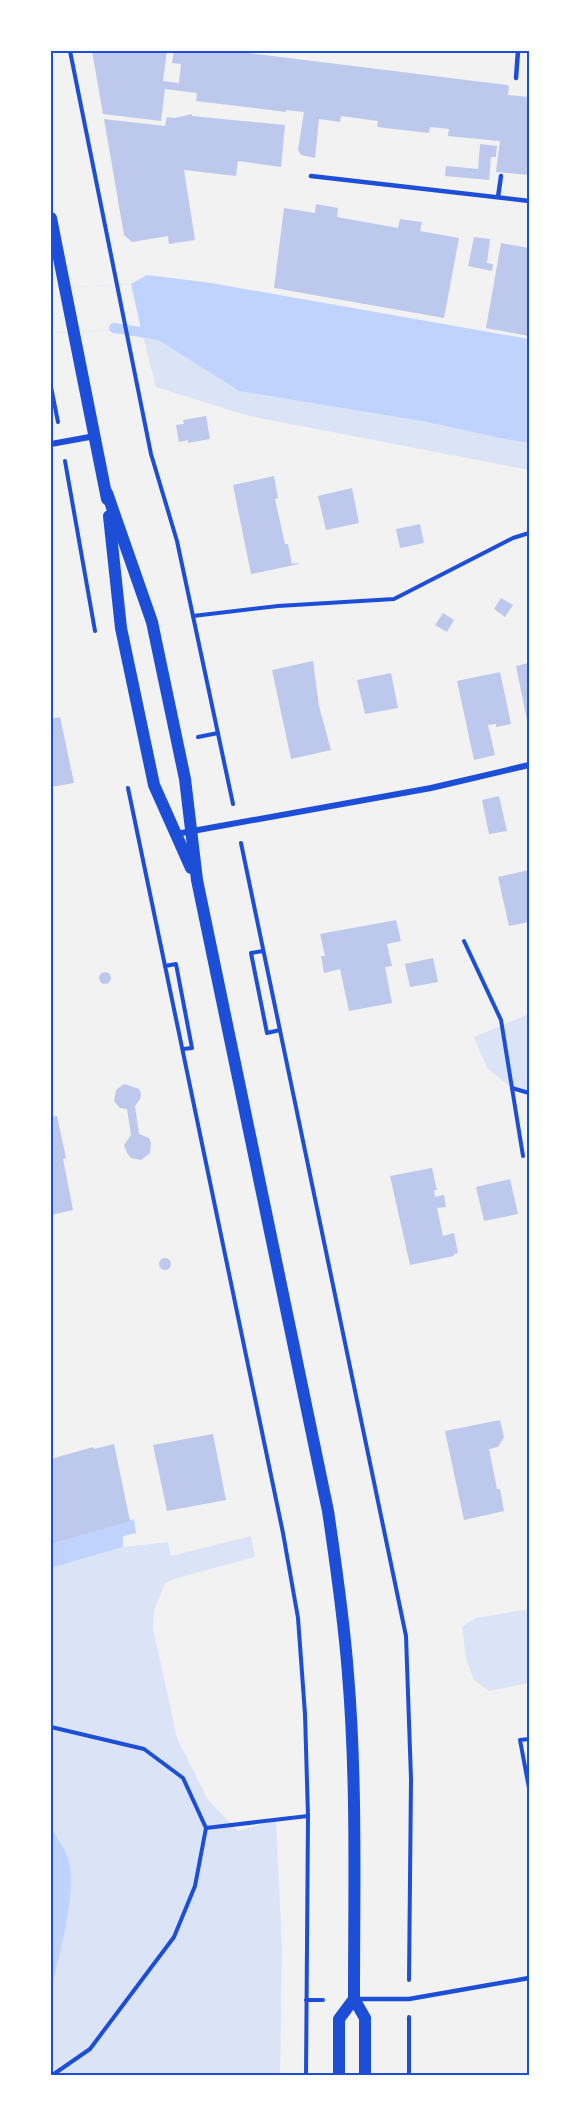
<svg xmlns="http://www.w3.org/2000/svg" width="580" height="2127" font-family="'Fira Sans',sans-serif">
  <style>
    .green { fill: #dbe4f7 }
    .water { fill: #bfd3fe }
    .pier { fill: #f2f2f2 }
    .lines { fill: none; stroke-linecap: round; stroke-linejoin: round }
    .stream { stroke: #bfd3fe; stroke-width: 10 }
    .building { fill: #bdc9ec }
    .path { stroke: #1d4ed8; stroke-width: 4 }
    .service { stroke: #1d4ed8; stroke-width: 4.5 }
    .minor { stroke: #1d4ed8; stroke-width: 6 }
    .secondary { stroke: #1d4ed8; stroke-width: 12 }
    .neatline { fill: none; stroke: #1d4ed8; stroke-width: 2 }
  </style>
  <rect width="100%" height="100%" fill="#f2f2f2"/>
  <!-- green -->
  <g class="green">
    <path d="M141,329L239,391L427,422L499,438L529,443V470L249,416L156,387Z"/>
    <path d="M529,1014V1096L509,1086L487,1068L474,1037Z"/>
    <path d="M251,1536L255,1557L177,1578L165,1583L154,1611L153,1628L177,1738L208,1800L238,1831L276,1820L282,1948L280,2076H51V1568L123,1547L168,1542L171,1556Z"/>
    <path d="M529,1609V1683L489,1691L474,1680L466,1659L462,1627L475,1618Z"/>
  </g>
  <!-- water -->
  <g class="water">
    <path d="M147,275L211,283L529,339V443L499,438L427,422L239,391L141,329L51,333V288L131,284Z"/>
    <path d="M134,1519L136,1533L123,1536V1547L51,1568V1544Z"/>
    <path d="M51,1828C58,1838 65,1849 69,1861C77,1892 59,1957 51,1989Z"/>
  </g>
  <!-- pier -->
  <path class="pier" d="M131,284L141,329L51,333V288Z"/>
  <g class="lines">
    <!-- stream -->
    <path class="stream" d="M114,328L160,335"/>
  </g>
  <!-- building -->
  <g class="building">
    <path d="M92,51H167L163,81L179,83L181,64L172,63L174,51H232L507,85L509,86L508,95L529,97V175L496,172L500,141L448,136L449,129L430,127L429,133L377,127L378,121L341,116L340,122L319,119L315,158L301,155L298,150L304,112L286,110V112L196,101L197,93L165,89L161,121L103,114Z"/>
    <path d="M192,114V116L285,125L281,167L238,161L236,176L184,170L195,240L169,244L168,236L132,242L124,235L104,119L165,126L167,117L175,118Z"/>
    <path d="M480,144L497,146L496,157H491L489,180L445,176L446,166L478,169Z"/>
    <path d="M316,204L338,208L337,217L398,228L400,219L422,222L420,231L459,238L444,318L274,288L284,208L315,213Z"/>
    <path d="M474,237L490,239L487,263L493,264L492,271L468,266Z"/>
    <path d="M501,243L529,248V336L486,328Z"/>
    <path d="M206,416L210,439L188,443V440L179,442L176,425L184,424L183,420Z"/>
    <path d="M274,476L278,498L275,499L285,544H288L292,564L298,563L299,564L251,574L233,485Z"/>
    <path d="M352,488L359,523L326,530L318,496Z"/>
    <path d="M420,524L424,543L400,548L396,529Z"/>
    <path d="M501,598L513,605L505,617L494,609Z"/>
    <path d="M443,613L454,620L447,632L435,625Z"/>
    <path d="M313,661L319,706L331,750L291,759L272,670Z"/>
    <path d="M529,663V724L528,725L516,666Z"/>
    <path d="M500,672L511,724L496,727V724L488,725L495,755L474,760L457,681Z"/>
    <path d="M391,673L398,708L365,714L357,680Z"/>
    <path d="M60,717L74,783L51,787V719Z"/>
    <path d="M499,796L507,831L489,834L482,800Z"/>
    <path d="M529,870V922L509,926L498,877Z"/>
    <path d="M396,920L401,941L387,944L392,966L385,967L392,1003L349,1011L340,969L324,973L321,956H325L320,934Z"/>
    <path d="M433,958L438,982L410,987L405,964Z"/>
    <circle cx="105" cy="978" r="6"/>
    <path d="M124,1084L139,1089L141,1094L140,1099L135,1106L139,1134L149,1138L151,1143L150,1153L141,1160L131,1158L127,1153L124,1145L131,1135L127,1109L120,1108L114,1101L116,1090Z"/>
    <path d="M57,1116L66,1158L63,1159L73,1210L51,1215V1117Z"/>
    <path d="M432,1168L437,1190H434L435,1197L444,1195L446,1207L437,1208L443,1236L454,1233L458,1253L454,1254V1256L410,1265L390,1176Z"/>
    <path d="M510,1179L518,1214L484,1221L476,1187Z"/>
    <circle cx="165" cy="1264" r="6"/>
    <path d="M500,1420L504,1437L498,1447L489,1449L497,1489H500L504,1511L464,1520L445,1431Z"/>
    <path d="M213,1434L226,1500L167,1511L153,1445Z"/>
    <path d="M114,1444L130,1521L51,1544V1459L93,1447L94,1449Z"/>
  </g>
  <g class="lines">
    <!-- path -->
    <g class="path">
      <path d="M70,51L151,454L177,541L233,804"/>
      <path d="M51,387L58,422"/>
      <path d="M65,461L95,631"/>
      <path d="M193,616L278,606L394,599L513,538L529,533"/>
      <path d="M198,737L218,733"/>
      <path d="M128,788L283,1533L298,1618L305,1714L308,1816L306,2076"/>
      <path d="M241,843L406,1636L411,1779L409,1980"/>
      <path d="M464,941L501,1020L523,1156"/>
      <path d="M263,951L251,953L267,1033L280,1030"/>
      <path d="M165,966L176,964L192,1048L183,1049"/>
      <path d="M512,1088L529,1093"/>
      <path d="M51,1727L144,1749L183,1778L206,1828L195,1886L174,1937L90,2049L51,2076"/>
      <path d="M529,1739L520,1740L529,1788"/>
      <path d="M206,1828L308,1816"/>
      <path d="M306,2000H323"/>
      <path d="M409,2076V2017"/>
    </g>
    <!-- service -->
    <g class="service">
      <path d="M516,78L518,51"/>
      <path d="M311,176L529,201"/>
      <path d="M498,197L501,176"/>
      <path d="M357,1999H409L529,1978"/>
    </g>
    <!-- minor -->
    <g class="minor">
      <path d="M51,444L95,436"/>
      <path d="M176,834L431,788L529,765"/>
    </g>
    <!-- secondary -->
    <g class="secondary">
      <path d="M51,218L107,499"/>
      <path d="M107,493L152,622L185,779L197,880L328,1511C336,1565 344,1620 348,1674C357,1782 354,1891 354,1999L365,2018V2076"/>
      <path d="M109,516L121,628L154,785L191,868"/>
      <path d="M339,2076V2019L354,1999"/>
    </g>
  </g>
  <!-- border -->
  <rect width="580" height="2127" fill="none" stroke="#ffffff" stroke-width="105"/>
  <rect x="52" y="52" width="476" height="2022" class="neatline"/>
</svg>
